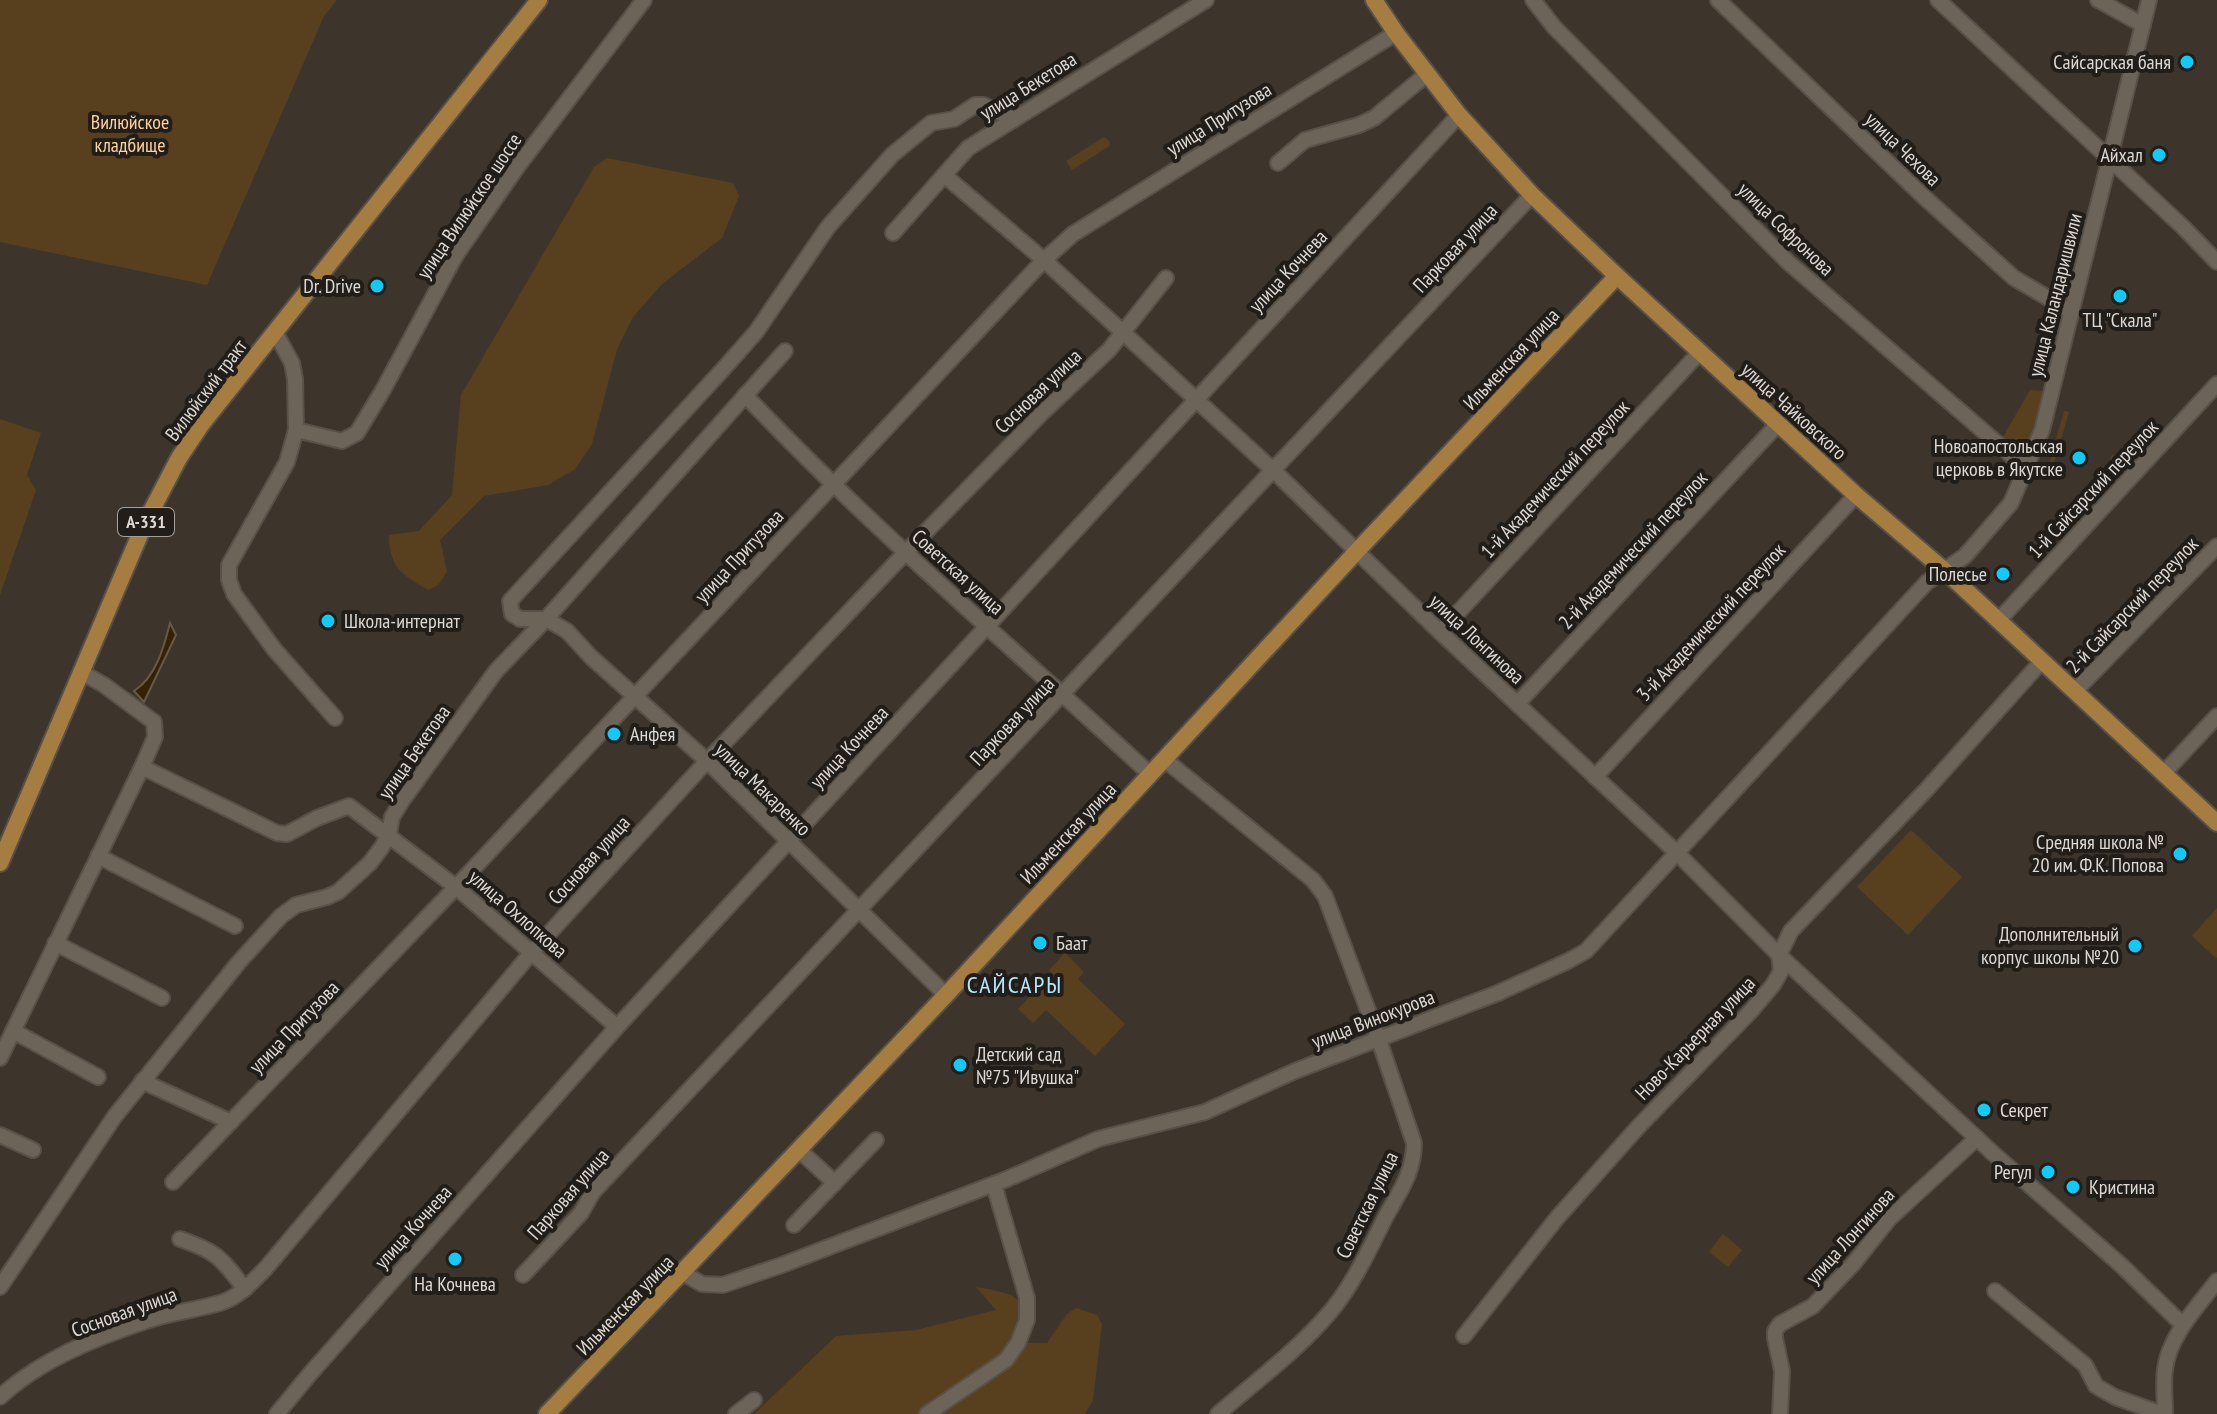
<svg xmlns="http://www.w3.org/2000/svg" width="2217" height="1414" font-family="'PT Sans Narrow',sans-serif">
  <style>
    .green { fill: #58401f }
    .water { fill: #342207; stroke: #675944; stroke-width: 2 }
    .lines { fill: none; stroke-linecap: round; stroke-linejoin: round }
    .minor-casing { stroke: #585148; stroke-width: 18 }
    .major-casing { stroke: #585148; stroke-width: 20 }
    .minor { stroke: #6d6459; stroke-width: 14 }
    .major { stroke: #a67d40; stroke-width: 16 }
    .poi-dot { fill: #0fcafa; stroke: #211d19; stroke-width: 3 }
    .labels { text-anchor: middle; stroke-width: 8; stroke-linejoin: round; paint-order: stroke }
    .shield { fill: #211d19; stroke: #a5a09a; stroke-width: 2 }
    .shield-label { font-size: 18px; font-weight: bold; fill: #ddd8d2 }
    .poi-label { font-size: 20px; fill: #ddd8d2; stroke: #211d19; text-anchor: end }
    .street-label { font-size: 20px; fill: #ddd8d2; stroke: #211d19 }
    .park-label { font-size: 20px; fill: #fed298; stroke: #211d19 }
    .quarter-label { font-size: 24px; letter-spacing: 2px; fill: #b3e7fb; stroke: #211d19 }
  </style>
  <rect width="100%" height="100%" fill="#3d352b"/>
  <!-- green -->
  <g class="green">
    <path d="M0,0H337L324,16L207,285L0,242Z"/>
    <path d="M1104,137L1110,142L1109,146L1072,170L1066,161Z"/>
    <path d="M607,158L733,183L739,196L722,238L662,284L633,317L617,349L592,444L575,469L548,485L484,496L440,540L447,572L438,585L428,590C401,574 390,568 389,535L419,531L452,495L461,395L594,167Z"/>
    <path d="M2030,390L2043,391L2030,440L2023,448L2014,447L2003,437Z"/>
    <path d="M2064,411L2069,412L2049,480L2045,479Z"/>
    <path d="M0,419L41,433L27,475L36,490L0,595Z"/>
    <path d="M2112,454L2119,459L2118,462L2121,466L2113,486L2103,484Z"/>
    <path d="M1911,830L1962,877L1908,935L1857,887Z"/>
    <path d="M2217,908V957L2216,958L2192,936Z"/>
    <path d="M1065,953L1084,972L1078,979L1125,1024L1095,1056L1046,1010L1033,1023L1018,1009L1052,973L1049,970Z"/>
    <path d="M1723,1234L1742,1250L1728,1267L1709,1252Z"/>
    <path d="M976,1287C1026,1296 1022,1295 1026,1343H1047L1067,1314L1076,1308L1097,1315L1102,1324L1093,1400L1085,1414H754L836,1336L916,1330L996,1310Z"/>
  </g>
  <!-- water -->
  <path class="water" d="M170,623L176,635L144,702L134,691C156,677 164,647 170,623Z"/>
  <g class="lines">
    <defs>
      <g id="minor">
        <path d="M1533,0L1554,27L1788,262L2027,469"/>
        <path d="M1718,0L1924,197L2014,278L2072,312"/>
        <path d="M1938,0L2183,227L2217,262"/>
        <path d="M2098,0L2143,25"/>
        <path d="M1278,163L1305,140L1359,125L1374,118L1427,74"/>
        <path d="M944,175L1044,260L1274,471L1440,632L1676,852L1779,955L1996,1156L2121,1265L2183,1325"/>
        <path d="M893,233L968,148L1206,0"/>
        <path d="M275,332L292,363L295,379L296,430L287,462L229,565V580L234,594L274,649L335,718"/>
        <path d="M745,395C872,529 1014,649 1150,774"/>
        <path d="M296,430L342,441L357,433L383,390L456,255L518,166L644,0"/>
        <path d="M1998,621L2217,384"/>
        <path d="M1440,632L1700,352"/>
        <path d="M81,672L104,685L154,722L155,737L142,767"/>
        <path d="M2075,691L2217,546"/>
        <path d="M1517,704L1778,424"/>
        <path d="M1164,759L1313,880L1325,896L1378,1037L1414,1143C1414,1172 1400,1191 1386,1216C1370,1248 1354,1283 1331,1311C1298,1350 1256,1381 1218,1414"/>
        <path d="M2163,774L2217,716"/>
        <path d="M1595,777L1856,495"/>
        <path d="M98,856L235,926"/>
        <path d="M55,943L162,998"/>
        <path d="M946,995L707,761L591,657L567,631L546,619H520L512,614L510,601L726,366L756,332L828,227L892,155L931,123L954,119L975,105H983L1014,119"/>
        <path d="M13,1031L98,1077"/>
        <path d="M0,1058L142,767L277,833L287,834L317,818L349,806L456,887L617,1027"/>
        <path d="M142,1081L231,1122"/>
        <path d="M0,1135L33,1150"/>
        <path d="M799,1150L835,1183"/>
        <path d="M173,1182L456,887L1044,260L1073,234L1396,33"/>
        <path d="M794,1225L876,1140"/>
        <path d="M180,1239C218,1252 221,1258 245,1289"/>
        <path d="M683,1273L702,1284L723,1285L782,1265L1007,1179L1098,1139L1205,1112L1295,1071L1498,993L1568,961L1586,951L1927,582L1965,556L2011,503L2042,430L2149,0"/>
        <path d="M523,1275L581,1213L593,1192L1532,195"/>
        <path d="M0,1287L115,1116L239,962L281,916L296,905L327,897L338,892L370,863L382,847L389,834L392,817L402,801L496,671L546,619L785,351"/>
        <path d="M1995,1291L2085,1365L2096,1386L2115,1397L2162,1414"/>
        <path d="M1464,1336L1557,1218L1639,1126L1751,1011L1773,985L1781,971L1779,955L1791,931L1927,789L2042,661"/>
        <path d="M0,1397C40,1360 95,1338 146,1321C171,1312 198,1310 223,1302C240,1296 254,1280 266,1268L532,952L707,761L906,552L1041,414L1109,350L1166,278"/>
        <path d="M277,1414L309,1375L617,1027L1459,115"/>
        <path d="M736,1414L754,1400"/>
        <path d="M927,1414L1006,1360L1018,1343L1027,1320V1298L994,1185"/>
        <path d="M1780,1414L1782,1371L1775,1338V1331L1780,1324L1813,1306L1854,1263L1889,1219L1977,1138"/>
        <path d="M2165,1414C2165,1399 2163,1383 2165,1369C2169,1336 2198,1306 2217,1281"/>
      </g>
      <g id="major">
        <path d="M1374,0L1396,33L1459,115L1532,195L1617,276L1856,495L1944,570L2217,823"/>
        <path d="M0,863L144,525L179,458L201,425L539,0"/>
        <path d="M547,1414L946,995L1357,551L1617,276"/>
      </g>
    </defs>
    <!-- minor casing -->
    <use href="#minor" class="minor-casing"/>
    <!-- major casing -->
    <use href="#major" class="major-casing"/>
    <!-- minor -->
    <use href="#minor" class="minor"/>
    <!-- major -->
    <use href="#major" class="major"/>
  </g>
  <!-- markers -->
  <g class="poi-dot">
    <circle cx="2187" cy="62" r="8"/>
    <circle cx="2159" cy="155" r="8"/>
    <circle cx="377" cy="286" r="8"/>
    <circle cx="2120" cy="296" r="8"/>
    <circle cx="2079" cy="458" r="8"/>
    <circle cx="2003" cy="574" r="8"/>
    <circle cx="328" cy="621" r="8"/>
    <circle cx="614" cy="734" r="8"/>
    <circle cx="2180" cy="854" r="8"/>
    <circle cx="1040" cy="943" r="8"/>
    <circle cx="2135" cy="946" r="8"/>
    <circle cx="960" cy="1065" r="8"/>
    <circle cx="1984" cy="1110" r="8"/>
    <circle cx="2048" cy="1172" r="8"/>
    <circle cx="2073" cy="1187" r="8"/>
    <circle cx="455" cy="1259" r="8"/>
  </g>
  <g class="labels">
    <!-- shield labels -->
    <rect class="shield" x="118" y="508" width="56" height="28" rx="6"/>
    <g class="shield-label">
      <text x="146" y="528">А-331</text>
    </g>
    <!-- poi labels -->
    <g class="poi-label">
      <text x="2171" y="69">Сайсарская баня</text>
      <text x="2143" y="162">Айхал</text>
      <text x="361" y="293">Dr. Drive</text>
      <text x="2120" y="327" text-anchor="middle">ТЦ "Скала"</text>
      <text x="2063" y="453">Новоапостольская<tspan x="2063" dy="23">церковь в Якутске</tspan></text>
      <text x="1987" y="581">Полесье</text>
      <text x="344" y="628" text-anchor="start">Школа-интернат</text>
      <text x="630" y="741" text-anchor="start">Анфея</text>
      <text x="2164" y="849">Средняя школа №<tspan x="2164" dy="23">20 им. Ф.К. Попова</tspan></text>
      <text x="2119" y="941">Дополнительный<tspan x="2119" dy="23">корпус школы №20</tspan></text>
      <text x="1056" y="950" text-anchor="start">Баат</text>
      <text x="976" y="1061" text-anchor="start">Детский сад<tspan x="976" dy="23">№75 "Ивушка"</tspan></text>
      <text x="2000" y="1117" text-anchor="start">Секрет</text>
      <text x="2032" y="1179">Регул</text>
      <text x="2089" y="1194" text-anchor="start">Кристина</text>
      <text x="455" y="1291" text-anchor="middle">На Кочнева</text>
    </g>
    <!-- street labels -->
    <g class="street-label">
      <text transform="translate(1028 86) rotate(-32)" y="7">улица Бекетова</text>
      <text transform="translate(1219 119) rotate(-32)" y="7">улица Притузова</text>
      <text transform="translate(1903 149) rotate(44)" y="7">улица Чехова</text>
      <text transform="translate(469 206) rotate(-56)" y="7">улица Вилюйское шоссе</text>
      <text transform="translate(1786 229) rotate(44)" y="7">улица Софронова</text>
      <text transform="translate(1455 248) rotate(-47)" y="7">Парковая улица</text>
      <text transform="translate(1288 271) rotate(-47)" y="7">улица Кочнева</text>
      <text transform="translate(2055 295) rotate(-76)" y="7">улица Каландаришвили</text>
      <text transform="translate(1511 359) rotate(-47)" y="7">Ильменская улица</text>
      <text transform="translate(206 390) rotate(-53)" y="7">Вилюйский тракт</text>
      <text transform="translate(1038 391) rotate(-44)" y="7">Сосновая улица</text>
      <text transform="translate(1794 411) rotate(42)" y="7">улица Чайковского</text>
      <text transform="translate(1555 479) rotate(-47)" y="7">1-й Академический переулок</text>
      <text transform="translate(2093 489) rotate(-47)" y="7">1-й Сайсарский переулок</text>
      <text transform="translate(1633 550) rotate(-47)" y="7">2-й Академический переулок</text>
      <text transform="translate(739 556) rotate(-47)" y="7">улица Притузова</text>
      <text transform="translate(958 572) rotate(42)" y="7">Советская улица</text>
      <text transform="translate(2132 605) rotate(-46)" y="7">2-й Сайсарский переулок</text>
      <text transform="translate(1711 622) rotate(-47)" y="7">3-й Академический переулок</text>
      <text transform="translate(1477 639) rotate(43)" y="7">улица Лонгинова</text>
      <text transform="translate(1012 721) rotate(-47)" y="7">Парковая улица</text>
      <text transform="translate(849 747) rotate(-47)" y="7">улица Кочнева</text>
      <text transform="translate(414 752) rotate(-55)" y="7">улица Бекетова</text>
      <text transform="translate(763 789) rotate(44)" y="7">улица Макаренко</text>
      <text transform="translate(1068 833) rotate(-47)" y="7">Ильменская улица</text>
      <text transform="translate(589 860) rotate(-48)" y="7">Сосновая улица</text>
      <text transform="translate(518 914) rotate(41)" y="7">улица Охлопкова</text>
      <text transform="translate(1373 1019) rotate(-21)" y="7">улица Винокурова</text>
      <text transform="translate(294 1027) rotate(-46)" y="7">улица Притузова</text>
      <text transform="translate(1695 1038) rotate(-46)" y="7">Ново-Карьерная улица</text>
      <text transform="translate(568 1194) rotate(-49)" y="7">Парковая улица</text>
      <text transform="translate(1367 1205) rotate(-64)" y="7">Советская улица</text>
      <text transform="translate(413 1227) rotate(-48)" y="7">улица Кочнева</text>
      <text transform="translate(1850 1236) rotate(-48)" y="7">улица Лонгинова</text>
      <text transform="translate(625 1305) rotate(-46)" y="7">Ильменская улица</text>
      <text transform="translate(124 1312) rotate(-20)" y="7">Сосновая улица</text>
    </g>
    <!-- park labels -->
    <g class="park-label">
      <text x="130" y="129">Вилюйское<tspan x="130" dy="23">кладбище</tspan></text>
    </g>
    <!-- quarter labels -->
    <g class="quarter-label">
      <text x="1015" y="993">САЙСАРЫ</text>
    </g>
  </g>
</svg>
